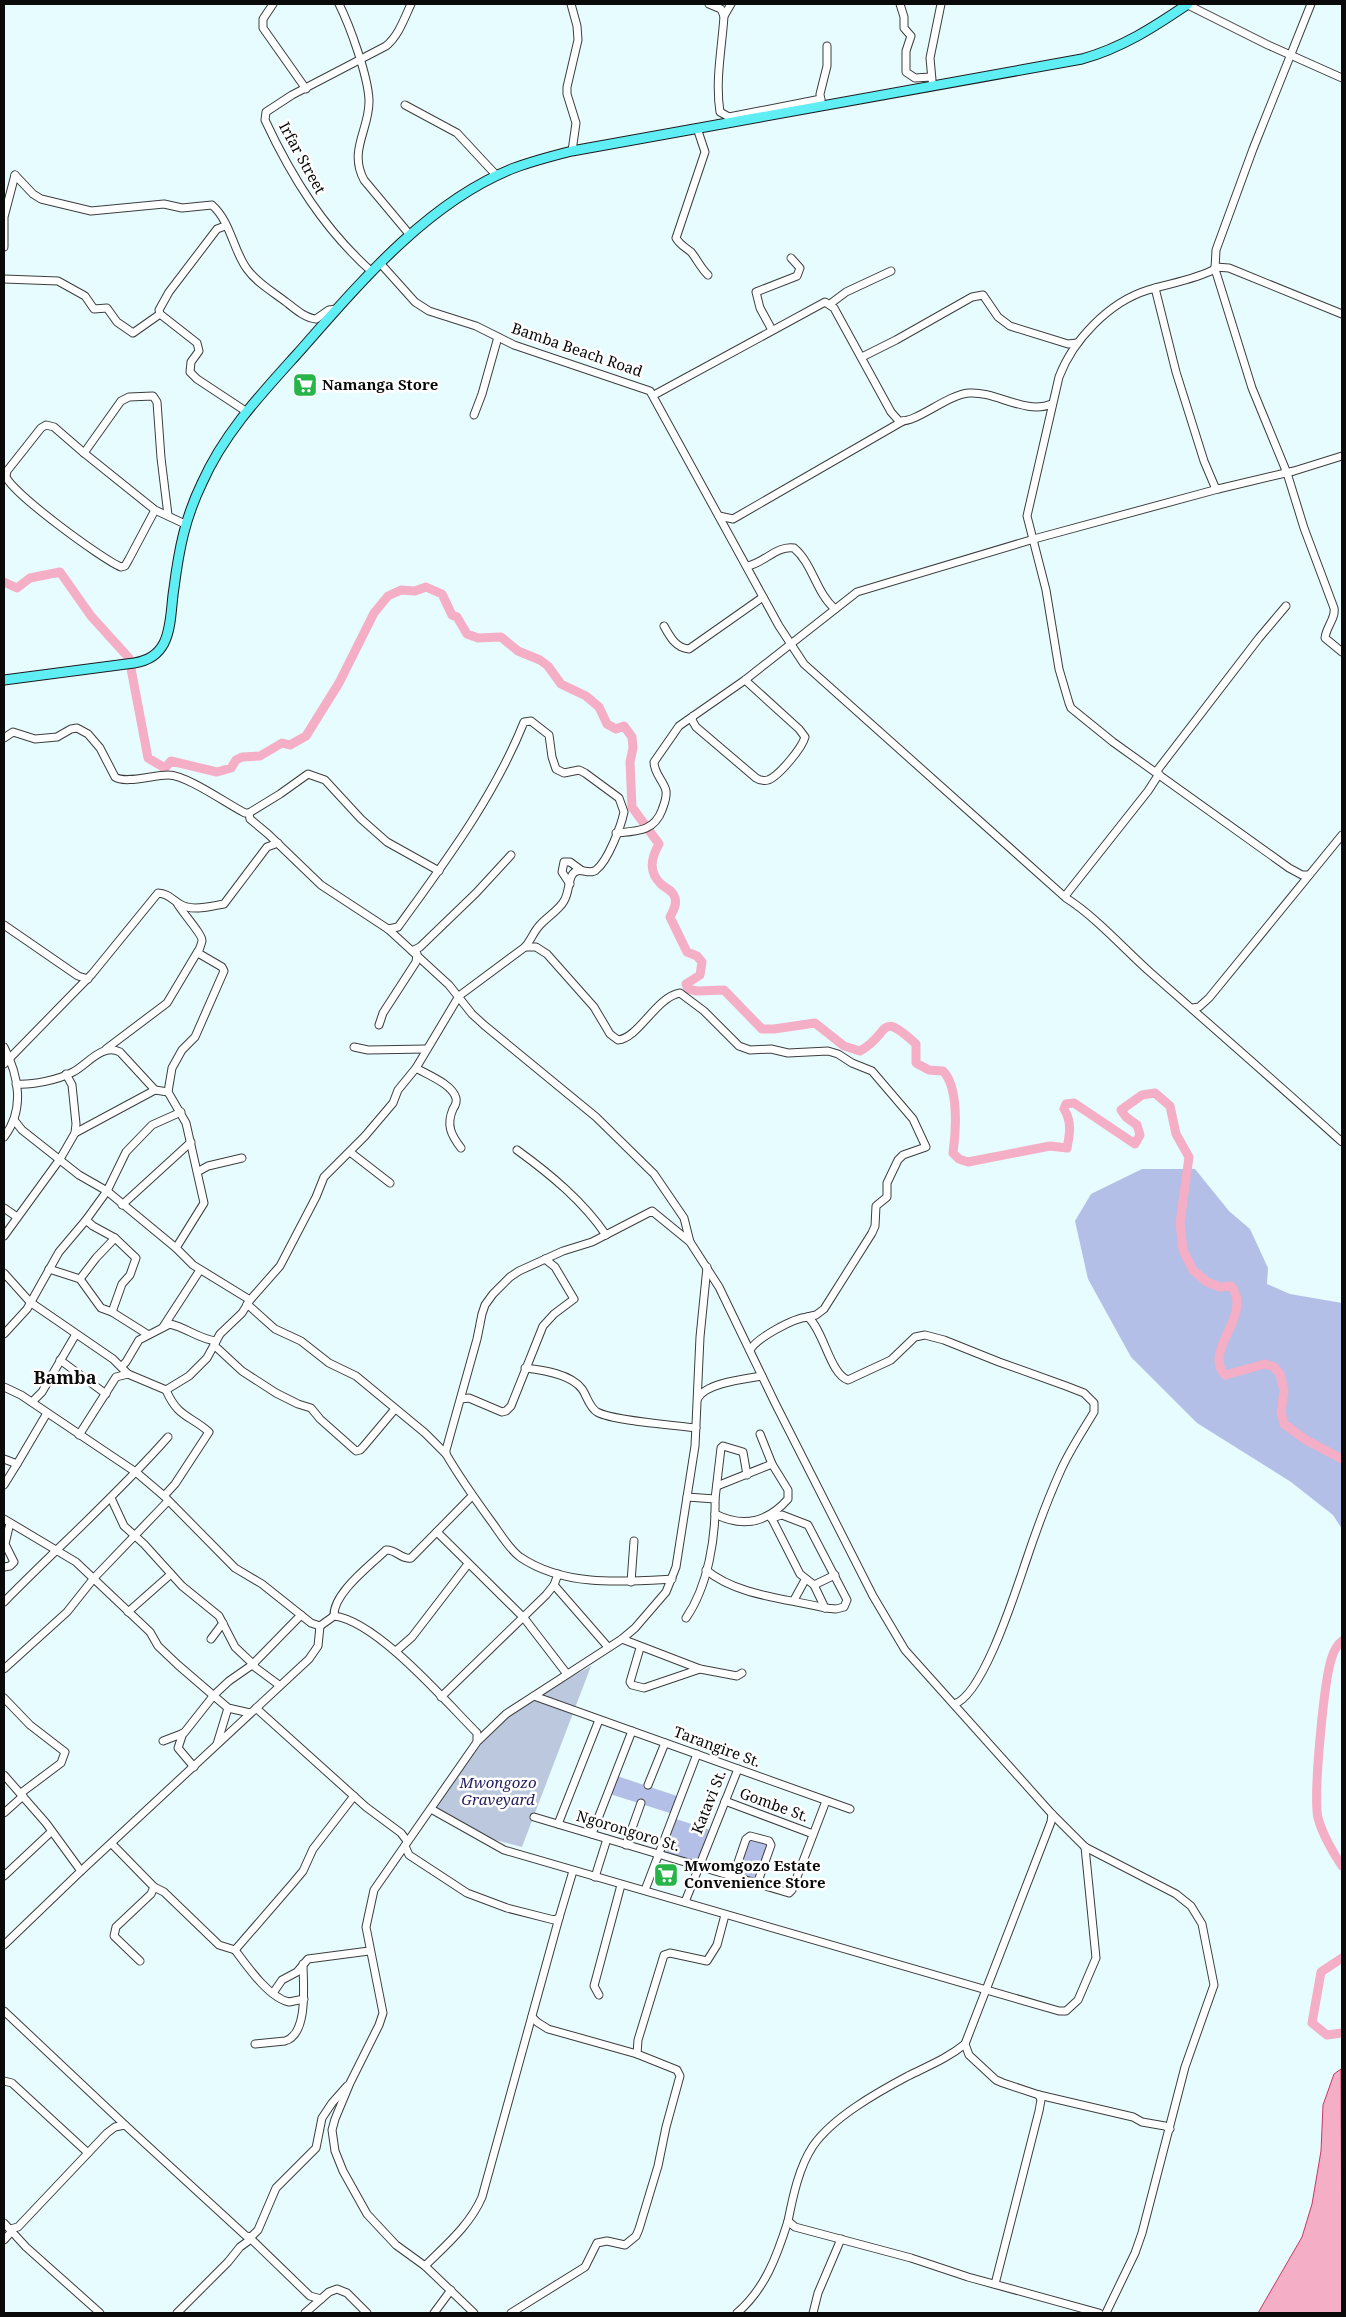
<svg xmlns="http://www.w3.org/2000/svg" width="1346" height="2317" font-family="'Noto Serif',serif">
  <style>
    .green { fill: #b3bfe7 }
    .cemetery { fill: #bbc8de }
    .water { fill: #f4aec5; stroke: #c93763 }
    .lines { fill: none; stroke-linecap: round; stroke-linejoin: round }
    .river { stroke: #f4aec5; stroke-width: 9 }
    .minor-casing { stroke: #3d3d3d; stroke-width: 9 }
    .major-casing { stroke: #1b1b1b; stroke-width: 11 }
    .minor { stroke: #fff; stroke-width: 7 }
    .major { stroke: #60eef5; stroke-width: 9 }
    .labels { text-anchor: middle; stroke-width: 5; stroke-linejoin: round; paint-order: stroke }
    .street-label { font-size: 15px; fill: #0a0a0a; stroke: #fff }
    .poi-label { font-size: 15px; font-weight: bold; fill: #0a0a0a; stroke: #fff; text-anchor: start }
    .park-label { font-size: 15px; font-style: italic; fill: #231d5f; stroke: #fff }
    .quarter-label { font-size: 18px; font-weight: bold; fill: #0a0a0a; stroke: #fff }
  </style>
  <rect width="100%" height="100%" fill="#e7fcff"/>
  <!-- green -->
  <g class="green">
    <path d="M1142,1169H1195L1229,1211L1250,1229L1268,1268L1267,1284L1290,1294L1342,1303V1529L1333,1515L1291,1482L1197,1423L1131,1357L1088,1279L1075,1221L1091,1194Z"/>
    <path d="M617,1776L680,1797L673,1814L610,1794Z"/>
    <path d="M676,1819L710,1830L697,1862L663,1851Z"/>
    <path d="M749,1839L768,1844L755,1879L737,1873Z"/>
  </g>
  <!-- cemetery -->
  <path class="cemetery" d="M591,1666L522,1847L484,1837L436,1808L437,1803C457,1776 476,1742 502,1721C528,1698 561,1683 591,1666Z"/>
  <!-- water -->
  <path class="water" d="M1341,2069L1342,2313H1258L1302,2237L1312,2204L1321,2151L1323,2105L1334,2074Z"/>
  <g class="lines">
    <!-- river -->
    <g class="river">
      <path d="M4,582L17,588L30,578L60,572L91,616L129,658L148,758L165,768L171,761L217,772L231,768L236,760L242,757L260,756L282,743L290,745L306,736L339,683L374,613L388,596L401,590L415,591L426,587L442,594L452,615L457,617L467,634L478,638L501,637L518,651L540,660L548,666L561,684L586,696L599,707L607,724L616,729L624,726L632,737L633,748L630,762L632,807L659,844C651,858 648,872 661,884C666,889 673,890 675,898C677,905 673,911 670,917L687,952L697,956L702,962L700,975L686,984L688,989L697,991L724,990L762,1029H774L815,1023L844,1046L860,1051C891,1034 878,1009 916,1044V1063L929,1070L943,1071C959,1087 956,1132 953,1153L959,1159L968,1162L1050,1146L1067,1148C1070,1133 1072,1122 1064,1109L1066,1104L1074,1103L1135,1144L1140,1135L1137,1125L1126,1117L1121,1110L1142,1095L1155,1093L1170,1106L1176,1134L1189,1157L1180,1223L1183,1250L1193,1270L1207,1282L1220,1287L1231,1286C1254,1315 1202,1350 1225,1375L1265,1364L1274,1367L1280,1374L1284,1391L1281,1412L1284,1424L1306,1440L1342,1459"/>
      <path d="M1342,1641C1338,1644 1334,1651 1332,1657C1324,1679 1313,1796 1318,1818C1322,1833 1333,1853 1342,1866"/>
      <path d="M1342,1958L1321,1972L1312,2023L1327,2035L1342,2033"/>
    </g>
    <defs>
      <g id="minor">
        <path d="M273,4L263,19V28L306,89"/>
        <path d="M339,4C350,26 368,76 369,100C370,129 348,150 364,180L410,235"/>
        <path d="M571,4L577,26L578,40L567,87V94L576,123L572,151"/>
        <path d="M709,4L721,9L724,16C722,48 715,80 720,112L729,117L821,99"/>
        <path d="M900,4L904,17V28L911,36L906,51V72L915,78L931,77"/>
        <path d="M1186,4L1268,45L1342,78"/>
        <path d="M724,16L731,4"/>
        <path d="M932,80L930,58L941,4"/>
        <path d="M821,103L820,94L827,66V46"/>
        <path d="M405,105L457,133L497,176"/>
        <path d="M697,128L705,152L676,238C680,245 685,247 691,252C697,259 700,267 708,275"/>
        <path d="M15,175L33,194L41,199L91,211L164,204L182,208L212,205C231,222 233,250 247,269C257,283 273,292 286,302C295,309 305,318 316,319L329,310L336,309"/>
        <path d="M225,226L217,229L169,292L159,310L160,314L197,343L199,351L191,362L190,372L197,379L247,412"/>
        <path d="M4,247V217L15,175"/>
        <path d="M380,263L415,302L429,311L476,326L514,345L650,391L779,626L804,664L1066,898C1096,917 1124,949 1151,973C1215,1029 1279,1085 1342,1142"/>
        <path d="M1215,267L1229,268L1342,314"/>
        <path d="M1215,269L1252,388L1287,473L1304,528L1334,608C1336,618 1326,627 1325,638L1342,652"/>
        <path d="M372,272C324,229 292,178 265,120L266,112L292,95L386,46C399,35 404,19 411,4"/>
        <path d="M4,279L58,281L85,296L94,309L107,308L117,322L133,333L160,314"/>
        <path d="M1155,288L1176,372L1204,461L1215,487L1218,489L1294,471L1342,456"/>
        <path d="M830,304L846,292L891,271"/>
        <path d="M772,330L760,308L756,292L797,276L800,268L791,258"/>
        <path d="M862,357L896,340L972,297L983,295L998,317L1010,326L1068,344L1077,343"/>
        <path d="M654,395L825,302L834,308L891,412L899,421C917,423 946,395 969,393C996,391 1025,415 1052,404"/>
        <path d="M474,415L482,394L498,337"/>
        <path d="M84,453L121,401L129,397L153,396L157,402L161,458L168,515"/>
        <path d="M155,510L129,559L125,566L121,567C103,560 9,491 6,476L7,471L41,428L46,425L54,427L84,453L155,510L185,524"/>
        <path d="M719,516L733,519L903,421"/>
        <path d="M747,566C763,564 777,545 794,548C813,564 816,593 835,609"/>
        <path d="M664,626C670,637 676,648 689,649L763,597"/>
        <path d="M693,716L692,720L696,727L756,778C759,780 764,781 768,780C779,776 802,748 805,737L799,729L745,680"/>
        <path d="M4,738L13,732L35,739L57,737L71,729L77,728L88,734L100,748L115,777C125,784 153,775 168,775C187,775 227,804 245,813H249"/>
        <path d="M1156,772L1259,638L1286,606"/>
        <path d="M616,833C636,831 654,832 662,810C664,804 667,798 666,791C664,781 654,774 654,762L679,726L745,680L857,592L1034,539L1218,489"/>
        <path d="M439,871L387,842L361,819L325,780L308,774L280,794L249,813L250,819L268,834L321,885L388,929L449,985L472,1014L484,1025L596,1117L654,1174L684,1218L690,1242"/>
        <path d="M1309,875H1302L1289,868L1113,742L1071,708L1069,703L1059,669L1046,590L1027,516L1059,377C1073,340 1109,302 1148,290C1171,283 1194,280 1215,269L1216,250L1253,149L1311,4"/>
        <path d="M570,884L562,872L564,862H570L581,870"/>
        <path d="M1065,896L1148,791L1159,774"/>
        <path d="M177,903C181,911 203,935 202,941C201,945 199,950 198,953L222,967L224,971L195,1037L182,1050L172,1068L168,1092L186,1123L204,1203L176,1248L193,1265L250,1300"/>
        <path d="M4,925L78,976L88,979"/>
        <path d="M525,947H536L547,954L594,1007L610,1034L618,1040C639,1038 656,997 680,993L704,1011L739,1046L750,1050L771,1049L788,1053L828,1051L838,1054L852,1063L872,1071L913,1119L926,1147L903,1155L898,1160L887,1183V1197L876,1206L875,1226L872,1233L824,1309L816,1315L807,1317"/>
        <path d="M412,951L420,947L476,893L511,855"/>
        <path d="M1193,1008L1199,1007L1209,998L1342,835"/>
        <path d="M379,1025L383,1013L416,962L417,954"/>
        <path d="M4,1047C19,1076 25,1110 4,1137"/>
        <path d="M354,1047L368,1050L426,1049"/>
        <path d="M106,1049L167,1003L198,951"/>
        <path d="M4,1064L92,974L158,893C170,893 176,905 187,907C198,910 212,906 224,904L267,847L278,843"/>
        <path d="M416,1068C428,1075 452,1084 456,1098C457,1102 455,1106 453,1109C446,1125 451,1135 461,1148"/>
        <path d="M16,1084C33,1085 58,1080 73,1072C88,1064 102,1043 120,1052L155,1090"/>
        <path d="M14,1120L22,1130L79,1175L107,1191L176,1248"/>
        <path d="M75,1133L155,1090L168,1092"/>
        <path d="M517,1150C550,1174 583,1201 606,1235"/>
        <path d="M350,1152L390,1183"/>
        <path d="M199,1171L208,1166L242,1158"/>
        <path d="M122,1205L191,1142"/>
        <path d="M4,1208L17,1217"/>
        <path d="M4,1236L60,1159L75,1133L76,1124L72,1085L66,1074"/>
        <path d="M49,1269L80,1279L101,1308L112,1312L147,1334"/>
        <path d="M4,1273L30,1302L113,1359L128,1374"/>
        <path d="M80,1279L96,1258L115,1238"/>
        <path d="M247,1304L275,1329L301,1341L329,1363L356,1376L425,1433L446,1454"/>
        <path d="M112,1312L122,1284L130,1275L136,1258L115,1238L93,1226L86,1220L107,1191L126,1152L152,1125L181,1112"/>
        <path d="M163,1327L200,1270"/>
        <path d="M4,1334L27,1309L59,1252L86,1220"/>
        <path d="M215,1346L242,1371L276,1393L298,1404L311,1408L320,1419L356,1451L360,1450L363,1447L395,1409"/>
        <path d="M750,1350C757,1338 793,1318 808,1317C824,1331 830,1374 848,1380L891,1360L915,1337L925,1335L944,1340L999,1362L1066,1386L1084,1393L1094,1403V1412C1082,1432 1069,1451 1060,1472C1047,1501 1036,1531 1026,1561C1016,1590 983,1696 954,1704"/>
        <path d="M60,1360L106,1394"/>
        <path d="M122,1366L126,1362L139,1340L170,1324C187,1328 199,1339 216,1341"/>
        <path d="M525,1368C543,1370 571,1374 582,1389C587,1396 589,1407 597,1412C613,1421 674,1425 696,1428"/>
        <path d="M4,1387L21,1395L137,1473L164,1496L235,1568L262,1584L311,1623L320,1626L334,1616C377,1621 446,1702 477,1733V1742L374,1890L366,1927L383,2013L379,2025L350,2083L335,2119L332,2130L335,2151L343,2171L367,2214L396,2245L425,2266L474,2313"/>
        <path d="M698,1398C706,1383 745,1379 762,1376"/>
        <path d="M461,1399L469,1398L502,1412L506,1411L511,1406L543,1326L554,1314L574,1299L555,1267L545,1259"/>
        <path d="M32,1402L42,1392L76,1334"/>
        <path d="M79,1435L116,1377L128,1374L166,1390L189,1376L207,1358L220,1334L242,1313L250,1300L280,1266L316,1197L324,1177L365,1136L393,1103L398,1090L416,1068L459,996L525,947C531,940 534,931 540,925C547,917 559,910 564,901C569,893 568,882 572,875C578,865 589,876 596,870C608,861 621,826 624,812L619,798L585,773L579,770L564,773L556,769L552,757L549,735L531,721L524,722C494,797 445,862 398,927L388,929"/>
        <path d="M4,1459L17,1464L47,1413"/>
        <path d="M4,1485L17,1464"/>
        <path d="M717,1486L772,1464"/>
        <path d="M164,1496L175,1484L209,1432C190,1415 178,1418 166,1390"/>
        <path d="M111,1498L124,1526L144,1544L182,1586L219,1616L235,1647L254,1665"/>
        <path d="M715,1499L721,1448L723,1446L743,1452L747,1475"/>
        <path d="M715,1514C743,1528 767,1523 788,1499V1490L772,1464L760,1434"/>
        <path d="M770,1515L800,1574L814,1585L825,1608"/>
        <path d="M4,1519L76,1562L150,1632L158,1646L178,1665L228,1708L250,1713"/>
        <path d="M437,1532L524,1618L567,1674"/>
        <path d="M4,1567L10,1566L14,1562L5,1544L10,1523"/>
        <path d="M706,1570C738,1596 785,1598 825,1608L836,1609L844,1607L847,1600L808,1525L782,1515L771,1518"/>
        <path d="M672,1579C622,1582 564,1587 520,1557C508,1548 500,1533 491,1521C475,1499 460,1478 446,1454V1450L477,1339L482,1314L485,1305L493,1294L510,1277L519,1271L563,1251L592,1242L652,1211L690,1242L719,1287L775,1403L873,1596L905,1650L1052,1814L1085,1847L1176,1894L1191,1906L1202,1924L1214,1985L1185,2067L1142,2233L1135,2253L1106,2313"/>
        <path d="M631,1582L634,1541"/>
        <path d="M554,1585L608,1647"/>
        <path d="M814,1585L835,1575"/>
        <path d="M794,1600L805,1580"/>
        <path d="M4,1602C58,1547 117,1495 168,1437"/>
        <path d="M128,1612L171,1574"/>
        <path d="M334,1616C333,1593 370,1566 386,1550C396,1549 401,1560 411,1558L472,1496"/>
        <path d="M686,1618C708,1586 716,1538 715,1499L687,1497"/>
        <path d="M211,1639L223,1623"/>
        <path d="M622,1639L700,1669L737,1676L742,1673"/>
        <path d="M640,1648L630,1682L632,1685L644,1688L700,1669"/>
        <path d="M396,1651L412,1637L468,1564"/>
        <path d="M253,1664L301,1615"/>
        <path d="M4,1669L67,1612L94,1578L168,1501"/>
        <path d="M534,1696L850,1809"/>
        <path d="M441,1697L546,1595L554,1585L558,1574"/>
        <path d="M4,1698L30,1725L65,1752L61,1763L21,1793"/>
        <path d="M256,1708L366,1807L401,1833L407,1841"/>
        <path d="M183,1733L178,1748L194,1767"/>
        <path d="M479,1740L506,1714L622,1639L635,1628L666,1592L676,1567L695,1446L700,1337L707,1267"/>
        <path d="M163,1741L184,1733L214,1695L229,1681L252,1665L279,1685"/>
        <path d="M217,1744L228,1708"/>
        <path d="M4,1775L46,1823L81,1871"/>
        <path d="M648,1785L665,1743"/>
        <path d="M725,1801L813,1834"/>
        <path d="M431,1809L504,1850L1059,2011H1066L1078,2000L1096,1958L1085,1847"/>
        <path d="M4,1813L23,1796"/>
        <path d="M1052,1814L1051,1822L965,2044C948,2058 928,2066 908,2076C878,2092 833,2117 813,2146C799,2167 793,2196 788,2221L795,2227L911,2258L968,2277L1099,2313"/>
        <path d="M534,1817L789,1893L792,1890L826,1801"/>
        <path d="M558,1824L599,1720"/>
        <path d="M592,1834L632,1731"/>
        <path d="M112,1844L154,1887L151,1894L116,1927L114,1936L140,1961"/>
        <path d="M626,1845L641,1803"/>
        <path d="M405,1846L409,1855L467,1893L507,1908L554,1920L559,1918L573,1871"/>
        <path d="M4,1876L51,1832"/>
        <path d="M595,1877L607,1839"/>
        <path d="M733,1877L746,1839L750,1836L769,1841L771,1845L757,1884"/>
        <path d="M154,1887L164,1892L219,1945L235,1950L293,1883L303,1871L313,1849L354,1796"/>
        <path d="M645,1890L697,1754"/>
        <path d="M685,1902L738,1769"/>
        <path d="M4,1945L81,1871L309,1659L318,1646L320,1626"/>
        <path d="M235,1950C247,1966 269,1998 289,2002L304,1999"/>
        <path d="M273,1993L282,1980L297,1972L308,1959L369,1951"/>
        <path d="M599,1995L594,1986L621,1885"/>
        <path d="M4,2011L125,2125"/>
        <path d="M532,2017L537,2022L548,2029L637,2054"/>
        <path d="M255,2044L285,2041C309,2034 303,1983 303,1964"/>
        <path d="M965,2044L969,2055L996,2080L1003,2083L1039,2095L1133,2117L1142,2122L1165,2126L1170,2129"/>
        <path d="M4,2081L12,2083L88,2153"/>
        <path d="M4,2223L26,2247L100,2313"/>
        <path d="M10,2229L18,2227L107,2133L115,2127L125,2125L246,2236L251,2237L258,2230L276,2188L316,2148L322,2118L332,2103L347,2086"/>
        <path d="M249,2237L310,2296L321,2299"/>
        <path d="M4,2240L12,2231"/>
        <path d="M425,2266C446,2245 470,2225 482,2197L559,1918"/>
        <path d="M995,2284L1039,2111L1041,2100L1039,2095"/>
        <path d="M177,2313L228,2262L240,2247L251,2239"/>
        <path d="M305,2313L329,2292L337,2289L347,2293L367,2313"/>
        <path d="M434,2313L451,2290"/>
        <path d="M511,2313L585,2267L597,2243L607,2241L625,2245L636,2236L639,2229L658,2166L666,2127L680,2076L677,2070L637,2054L638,2040L664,1955L670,1953L707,1961L717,1945L725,1915"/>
        <path d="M737,2313C765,2289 777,2256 788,2221"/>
        <path d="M813,2313L818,2293L841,2239"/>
      </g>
      <path id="major" d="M4,680L134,663C147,661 158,655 164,643C172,627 171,605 174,588C179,549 185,518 202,483C224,433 262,393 298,353C358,285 427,202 514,168C533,161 552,156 572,151L1082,59C1122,48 1154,27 1188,4"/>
    </defs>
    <!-- minor casing -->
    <use href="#minor" class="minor-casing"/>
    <!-- major casing -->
    <use href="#major" class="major-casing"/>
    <!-- minor -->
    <use href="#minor" class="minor"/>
    <!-- major -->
    <use href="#major" class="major"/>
  </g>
  <!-- icons -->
  <defs>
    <symbol id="supermarket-square" viewBox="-11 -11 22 22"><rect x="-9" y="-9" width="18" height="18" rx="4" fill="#27b54a" stroke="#fff"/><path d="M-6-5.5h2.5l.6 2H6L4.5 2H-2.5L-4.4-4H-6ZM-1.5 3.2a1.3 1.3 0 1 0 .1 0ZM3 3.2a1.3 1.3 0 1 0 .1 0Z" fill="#fff"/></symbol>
  </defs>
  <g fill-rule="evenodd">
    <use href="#supermarket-square" x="291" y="371" width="28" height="28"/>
    <use href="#supermarket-square" x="652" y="1861" width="28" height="28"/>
  </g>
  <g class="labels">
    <!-- street labels -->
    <g class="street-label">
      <text transform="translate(302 158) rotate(61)" y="5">Irfar Street</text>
      <text transform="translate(577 350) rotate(19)" y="5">Bamba Beach Road</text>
      <text transform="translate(717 1747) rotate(20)" y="5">Tarangire St.</text>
      <text transform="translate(709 1802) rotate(-68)" y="5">Katavi St.</text>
      <text transform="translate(774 1805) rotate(20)" y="5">Gombe St.</text>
      <text transform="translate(628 1831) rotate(17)" y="5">Ngorongoro St.</text>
    </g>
    <!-- poi labels -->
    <g class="poi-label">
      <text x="322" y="390">Namanga Store</text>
      <text x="684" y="1871">Mwomgozo Estate<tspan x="684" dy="17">Convenience Store</tspan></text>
    </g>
    <!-- park labels -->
    <g class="park-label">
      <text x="498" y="1788">Mwongozo<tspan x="498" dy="17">Graveyard</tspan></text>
    </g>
    <!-- quarter labels -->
    <g class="quarter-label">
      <text x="65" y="1384">Bamba</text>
    </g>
  </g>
  <!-- border -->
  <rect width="1346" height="2317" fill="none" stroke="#0a0a0a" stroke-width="10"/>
</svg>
